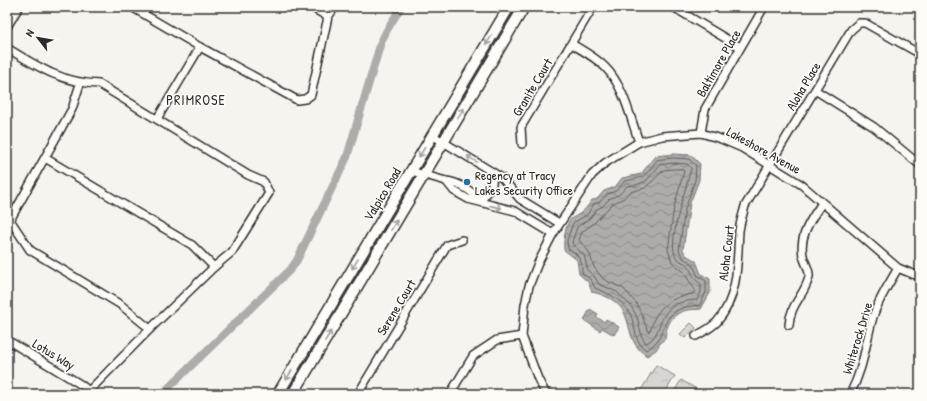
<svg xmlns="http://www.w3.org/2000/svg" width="927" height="401" font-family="'Patrick Hand',sans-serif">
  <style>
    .green { fill: #d7d6d2; stroke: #81807e }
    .forest { fill: url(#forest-crowns); stroke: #81807e }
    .water { fill: url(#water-waves); stroke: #797877 }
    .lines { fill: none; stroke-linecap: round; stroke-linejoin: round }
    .shore { stroke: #5f5f5d; stroke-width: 1 }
    .canal { stroke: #adaca9; stroke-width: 8 }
    .street-casing { stroke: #2b2b2b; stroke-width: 10 }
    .secondary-casing { stroke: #2b2b2b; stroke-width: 13 }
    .street { stroke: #fdfcf7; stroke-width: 7 }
    .secondary { stroke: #fdfcf7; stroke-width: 10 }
    .oneway { stroke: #9e9e9b }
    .poi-dot { fill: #1f6fb2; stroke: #fdfcf7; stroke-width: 1.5 }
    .labels { text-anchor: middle; stroke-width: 3.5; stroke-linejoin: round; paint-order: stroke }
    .street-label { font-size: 13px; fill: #2b2b2b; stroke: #fdfcf7 }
    .poi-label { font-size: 13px; fill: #2b2b2b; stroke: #fdfcf7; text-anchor: start }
    .neighbourhood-label { font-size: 14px; letter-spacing: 1px; fill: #2b2b2b; stroke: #fdfcf7 }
  </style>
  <defs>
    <pattern id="forest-crowns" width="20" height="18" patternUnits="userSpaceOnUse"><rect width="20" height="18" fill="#d7d6d2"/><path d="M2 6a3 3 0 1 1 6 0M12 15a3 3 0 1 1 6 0" fill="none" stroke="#b9b8b4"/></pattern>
    <pattern id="water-waves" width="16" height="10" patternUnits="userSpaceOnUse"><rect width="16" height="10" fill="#adaca9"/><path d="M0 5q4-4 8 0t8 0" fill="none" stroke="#8d8c8a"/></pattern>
  </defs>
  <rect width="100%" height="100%" fill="#f5f4ef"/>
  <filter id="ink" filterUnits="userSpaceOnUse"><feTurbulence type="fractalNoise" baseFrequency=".025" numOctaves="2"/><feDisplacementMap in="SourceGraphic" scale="8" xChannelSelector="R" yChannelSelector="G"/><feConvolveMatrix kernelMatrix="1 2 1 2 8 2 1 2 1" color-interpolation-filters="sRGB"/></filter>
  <g filter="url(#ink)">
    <!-- green -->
    <path class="green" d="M691,323L696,328L685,338L680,334Z"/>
    <!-- forest -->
    <g class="forest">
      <path d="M656,365L675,376L664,394H643L640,392Z"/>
      <path d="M681,380L700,391L698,394H673Z"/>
    </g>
    <!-- water -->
    <g class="water">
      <path d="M674,154L691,155L700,164L699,180L690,203L683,250L686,255L696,261L701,274L710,279V293L701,309C697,310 692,309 688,310C673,312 666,325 665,339L661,342L656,350L647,356C617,337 643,304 592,292L588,282L579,274L577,260L564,250C563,243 565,222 572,218C581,214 586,209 592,200L597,199L604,191L615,187L622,178L641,174L655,156Z"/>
      <path d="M590,309L598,314L596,317L605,322L606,319L619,327L614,335L602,328L600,331L584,320Z"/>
    </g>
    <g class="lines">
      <!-- shore -->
      <g class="shore">
        <path d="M674,158L689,159L696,166L695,180L685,209L679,250L683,258L692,263L698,276L706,281V292L700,305C653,308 674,335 646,350C636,343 636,333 633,322C628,302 612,295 595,288L591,280L582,273C582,260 579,254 568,249L567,240L573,223L587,215L594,204L600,202L607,194L616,191L625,181C645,177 644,178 657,160Z"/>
        <path d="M674,163L687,164L691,168C687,187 668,238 675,255C678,262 686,262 689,267C693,275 693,279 701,284V292L697,300C652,301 666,336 646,343L642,337L637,317L631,306L617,292L599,284L594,276L588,271L584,255L573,245L572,242L577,227L590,218L597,209L603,206L609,199L620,194L627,186L636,185L646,181L660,165Z"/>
        <path d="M675,169H682L684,171L674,207L668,250L672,262L683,271L695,290L693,294C676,296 662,303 654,319C652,324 652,330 648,332L642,315L636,303L624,289L603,279L594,267L589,252L579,240L582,232L594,223L612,204L624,198L630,192L645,188L664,170Z"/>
      </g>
      <!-- canal -->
      <path class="canal" d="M162,394L291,269L297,260L347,157L381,42L387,30L401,7"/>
      <defs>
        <g id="street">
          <path d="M135,7V9L200,47L157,119"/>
          <path d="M673,7L740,47"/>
          <path d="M328,17L335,7"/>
          <path d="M7,27L19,7"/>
          <path d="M572,44C583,51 595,57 605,67C624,86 630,117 639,142"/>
          <path d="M200,47L297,100L305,99L311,95L328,17L311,7"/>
          <path d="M7,48C38,67 62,83 99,84L248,175L264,182L269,193L232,252L214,267L150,329L86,394"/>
          <path d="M815,90L874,127L920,165"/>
          <path d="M701,133L705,109L764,7"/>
          <path d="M432,135L502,178L520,199L559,223"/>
          <path d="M522,144L521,127L593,7"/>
          <path d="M45,158L192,245L214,267"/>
          <path d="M411,171L446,181L454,191L468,199L515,211L553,234"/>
          <path d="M446,181C458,182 474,192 480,201C490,191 496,184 490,171"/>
          <path d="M7,219L10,220L72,109L80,84"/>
          <path d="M10,220L30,250L121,305L150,329"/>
          <path d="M789,325C790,304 805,295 809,277C810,271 806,265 804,259C797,238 811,219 822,203"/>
          <path d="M696,336C703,332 711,328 717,322C739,297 737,262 739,231C740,223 743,214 745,206L851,30L859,23H865L920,54"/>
          <path d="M7,340L80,384L88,390"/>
          <path d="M358,394L447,245L462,240"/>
          <path d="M450,394L473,356L497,340L522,336"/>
          <path d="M546,394L538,379L522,336L525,305L529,286L538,263L553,234L592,175L605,163L639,142L662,136L701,133L721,139L742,148L802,185L898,268L920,277"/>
          <path d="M850,394C864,368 865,345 873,317C878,300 889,284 898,268"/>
        </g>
        <g id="secondary">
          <path d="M278,394L509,7"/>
          <path d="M293,394L524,7"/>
        </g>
      </defs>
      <!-- street casing -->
      <use href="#street" class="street-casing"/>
      <!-- secondary casing -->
      <use href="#secondary" class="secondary-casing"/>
      <!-- street -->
      <use href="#street" class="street"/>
      <!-- secondary -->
      <use href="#secondary" class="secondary"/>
    </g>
    <!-- one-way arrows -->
    <defs><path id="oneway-shaft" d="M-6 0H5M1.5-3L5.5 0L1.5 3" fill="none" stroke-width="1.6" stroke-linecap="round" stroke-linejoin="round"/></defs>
    <g class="oneway">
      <use href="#oneway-shaft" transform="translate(489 40) rotate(121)"/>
      <use href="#oneway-shaft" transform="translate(461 113) rotate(-60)"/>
      <use href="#oneway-shaft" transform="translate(422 152) rotate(121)"/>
      <use href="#oneway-shaft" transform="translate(472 159) rotate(-148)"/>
      <use href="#oneway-shaft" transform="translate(496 207) rotate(13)"/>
      <use href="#oneway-shaft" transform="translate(394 225) rotate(-59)"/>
      <use href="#oneway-shaft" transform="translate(355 264) rotate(121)"/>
      <use href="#oneway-shaft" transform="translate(328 336) rotate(-59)"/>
      <use href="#oneway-shaft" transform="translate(289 375) rotate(121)"/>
    </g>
  </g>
  <!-- markers -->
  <circle class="poi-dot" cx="467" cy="182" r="4"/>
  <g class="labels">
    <!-- street labels -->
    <g class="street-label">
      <text transform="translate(718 63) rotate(-60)" y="5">Baltimore Place</text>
      <text transform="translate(803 86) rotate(-59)" y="5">Aloha Place</text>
      <text transform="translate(532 87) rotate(-59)" y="5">Granite Court</text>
      <text transform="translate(764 150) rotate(29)" y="5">Lakeshore Avenue</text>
      <text transform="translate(382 194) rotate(-59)" y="5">Valpico Road</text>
      <text transform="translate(726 253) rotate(-83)" y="5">Aloha Court</text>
      <text transform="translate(396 307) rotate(-59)" y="5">Serene Court</text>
      <text transform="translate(857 338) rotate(-73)" y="5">Whiterock Drive</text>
      <text transform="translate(54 354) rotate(31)" y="5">Lotus Way</text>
    </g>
    <!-- poi labels -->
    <g class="poi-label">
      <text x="475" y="180">Regency at Tracy<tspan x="475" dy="15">Lakes Security Office</tspan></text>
    </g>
    <!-- neighbourhood labels -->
    <g class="neighbourhood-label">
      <text x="196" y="105">PRIMROSE</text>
    </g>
  </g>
  <!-- margin -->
  <rect width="927" height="401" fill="none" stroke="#fdfcf7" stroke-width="24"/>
  <rect x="12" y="12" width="903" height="377" fill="none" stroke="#2b2b2b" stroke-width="1.5" filter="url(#ink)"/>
  <!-- north arrow -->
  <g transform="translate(38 38) rotate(301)" stroke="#fdfcf7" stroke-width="3" paint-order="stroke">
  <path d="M0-3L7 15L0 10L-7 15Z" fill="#2b2b2b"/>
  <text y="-6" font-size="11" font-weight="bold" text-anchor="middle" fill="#2b2b2b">N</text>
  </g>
</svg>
